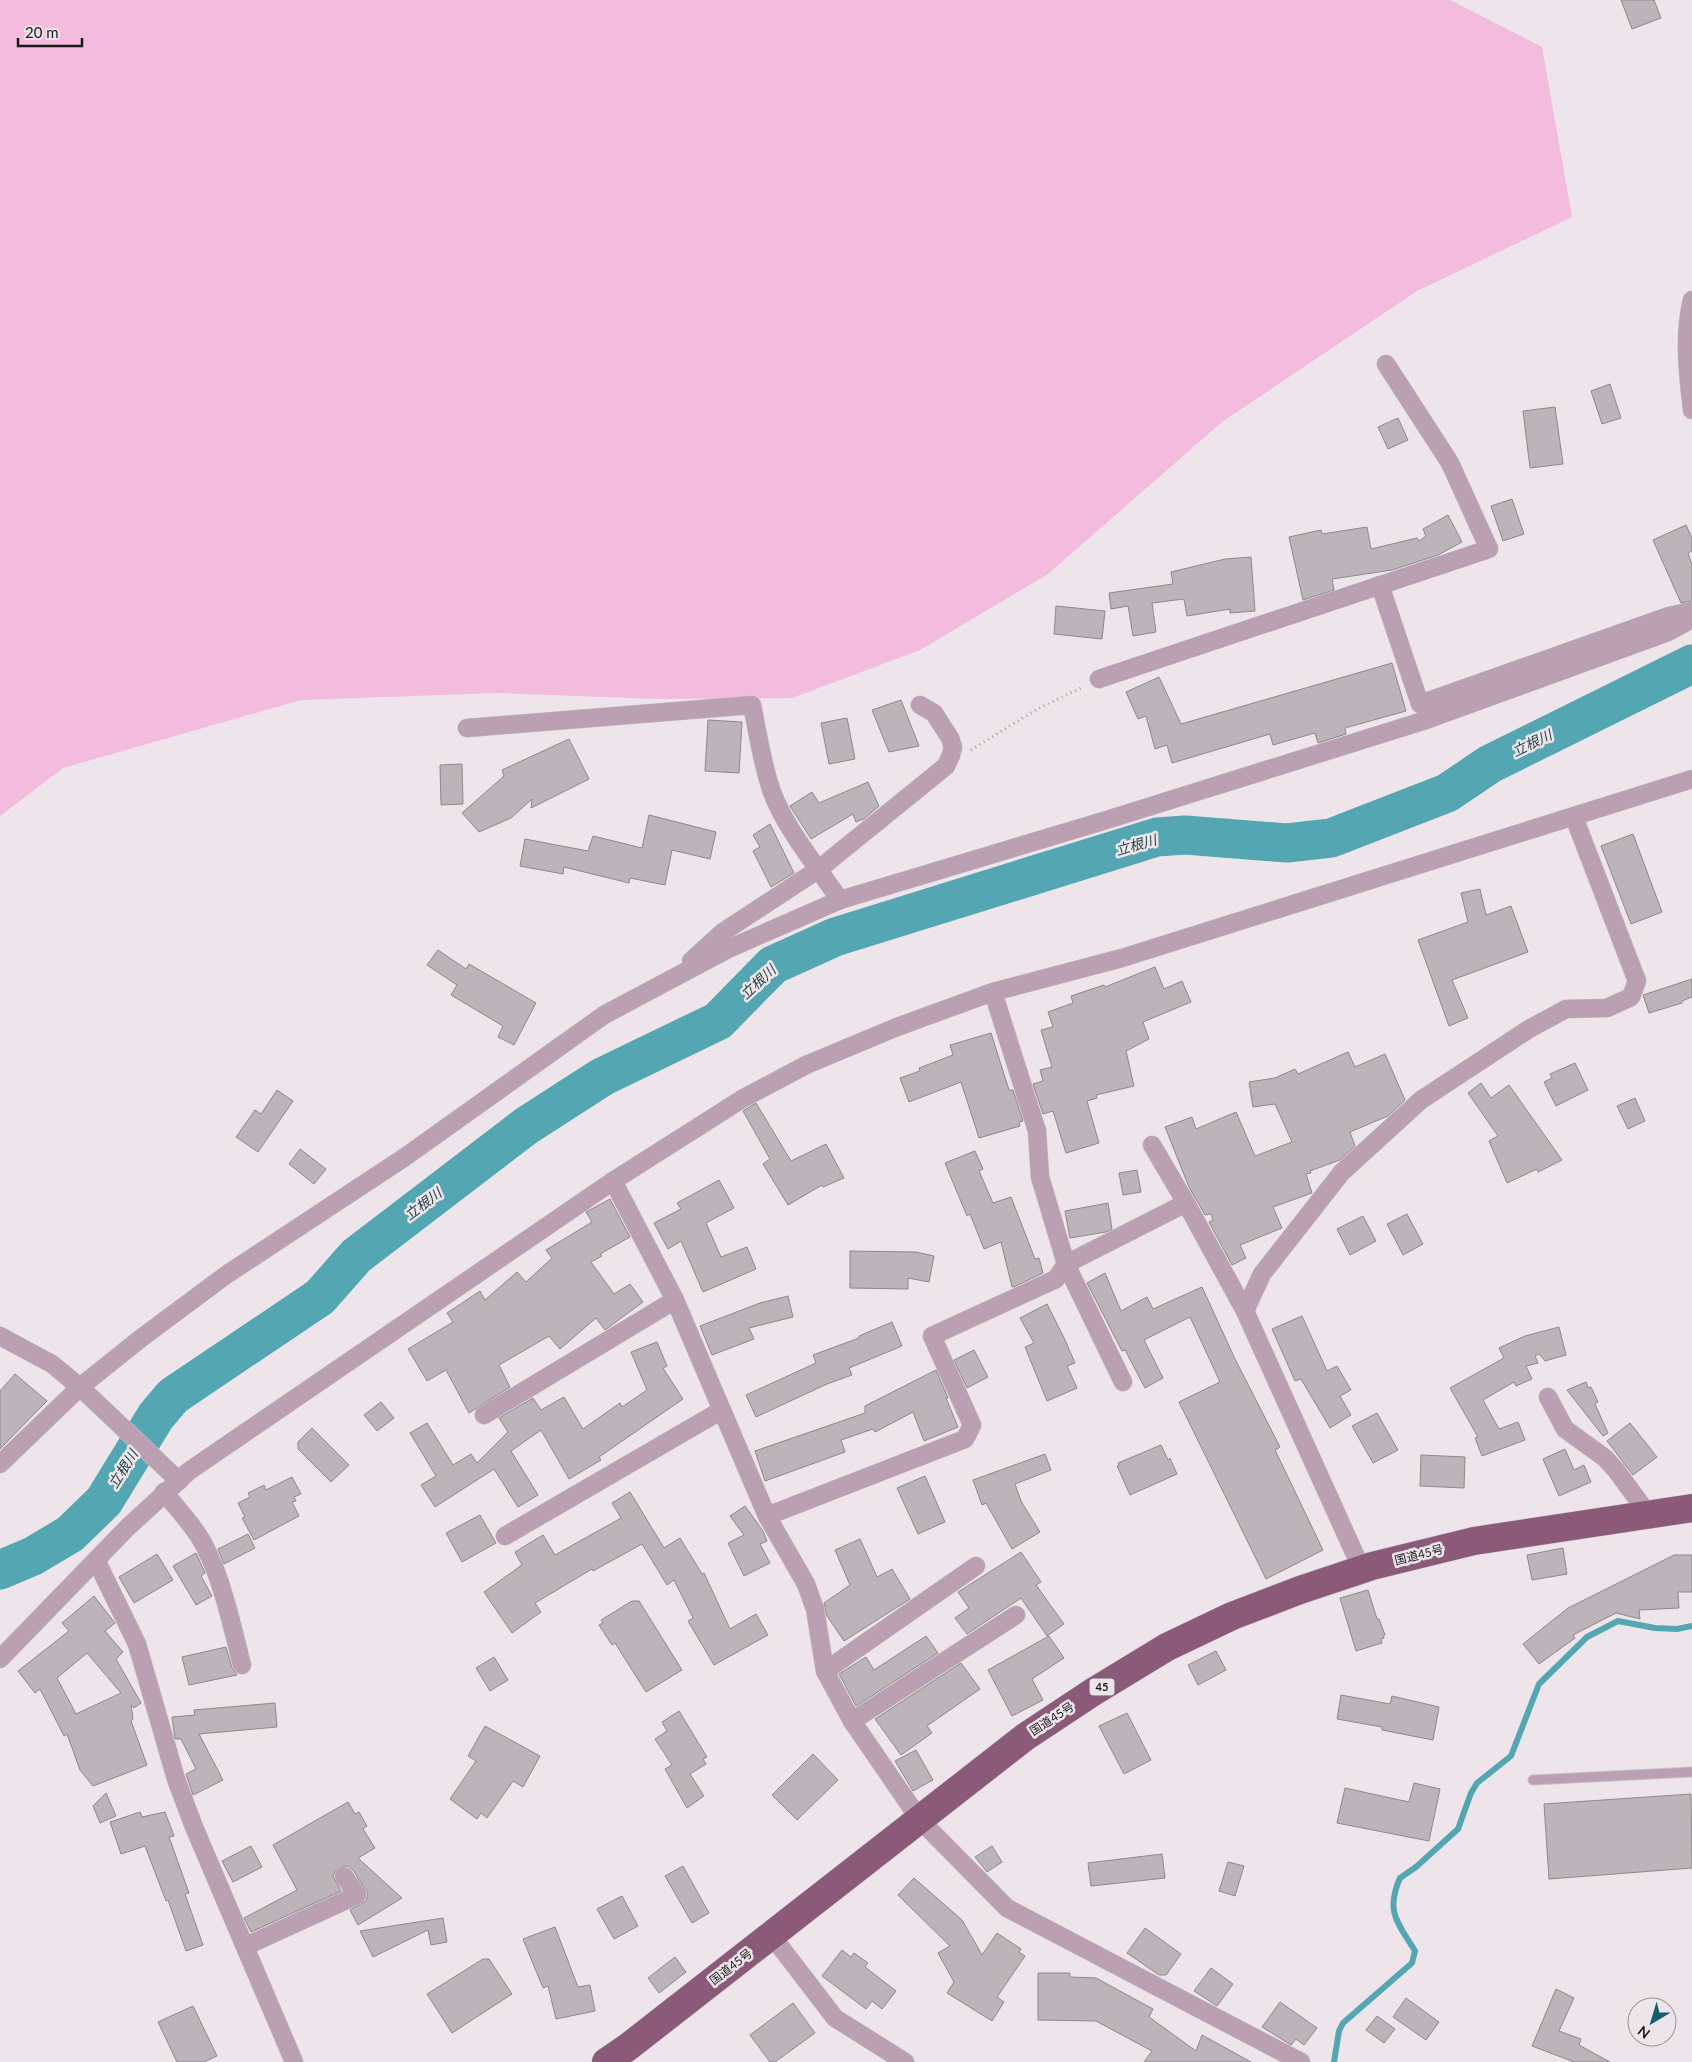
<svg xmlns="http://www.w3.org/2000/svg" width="1692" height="2062" font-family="Lato,'Noto Sans JP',sans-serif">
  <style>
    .green { fill: #f3bbdd }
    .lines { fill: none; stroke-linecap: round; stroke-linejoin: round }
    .stream { stroke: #54a7b2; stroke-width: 6 }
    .river { stroke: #54a7b2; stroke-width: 39 }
    .building { fill: #bcb4b9; stroke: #8e878b; fill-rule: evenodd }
    .service-casing { stroke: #c7c0c4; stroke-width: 11 }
    .minor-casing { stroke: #c7c0c4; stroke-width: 19 }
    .trunk-casing { stroke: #c7c0c4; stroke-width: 29 }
    .path { stroke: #a59ea2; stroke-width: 3; stroke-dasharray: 1 4; stroke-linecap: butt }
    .service { stroke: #baa0b0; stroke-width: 9 }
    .minor { stroke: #baa0b0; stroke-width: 18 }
    .trunk { stroke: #8a5a78; stroke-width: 28 }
    .labels { text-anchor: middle; stroke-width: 5; stroke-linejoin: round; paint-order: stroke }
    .shield { fill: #ede5e9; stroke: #5a5658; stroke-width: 1 }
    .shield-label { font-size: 11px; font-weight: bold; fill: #1b181a }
    .street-label { font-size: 12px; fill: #1b181a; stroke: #ede5e9 }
    .water-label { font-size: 14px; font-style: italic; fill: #173e43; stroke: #ede5e9 }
  </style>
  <rect width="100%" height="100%" fill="#ede5e9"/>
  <!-- green -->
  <path class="green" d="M0,0H1450L1542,47L1572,217L1417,291L1222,422L1048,574L920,650L792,698L658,699L498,693L301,700L63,768L0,816Z"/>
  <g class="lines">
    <!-- stream -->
    <path class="stream" d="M1334,2062L1339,2031L1343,2023L1412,1963L1415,1951C1398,1923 1385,1912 1400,1878L1416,1867L1458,1829L1471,1793L1477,1783L1511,1756L1539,1684L1587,1637L1618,1621L1655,1628L1677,1629L1692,1626"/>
    <!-- river -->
    <path class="river" d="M0,1570L33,1556L70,1534L104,1501L156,1416L173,1396L320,1297L356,1256L526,1126L602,1077L718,1021L773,965L835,937L1157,837L1185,835L1287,843L1331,838L1447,793L1490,764L1692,664"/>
  </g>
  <!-- building -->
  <g class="building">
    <path d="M1621,0H1654L1661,18L1632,29Z"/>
    <path d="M1610,384L1621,418L1602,424L1591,391Z"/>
    <path d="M1555,407L1563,464L1530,468L1523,411Z"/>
    <path d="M1398,418L1408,440L1388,449L1378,427Z"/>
    <path d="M1512,499L1524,534L1503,541L1491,506Z"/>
    <path d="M1448,515L1462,542L1438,555L1392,570L1332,579L1334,590L1303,600L1289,537L1321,530L1322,534L1367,527L1371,549L1417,538L1419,541L1426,536L1423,529Z"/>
    <path d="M1686,525L1692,538V551L1688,553L1692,565V601L1681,603L1653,540Z"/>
    <path d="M1251,557L1255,611L1230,613V609L1187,616L1184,599L1152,603L1156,632L1133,636L1128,606L1111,609L1109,593L1173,584L1171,572L1225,559Z"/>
    <path d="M1056,606L1105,611L1102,639L1054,634Z"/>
    <path d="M1392,663L1406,711L1345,728L1346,734L1318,743L1315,733L1273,745L1270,734L1172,763L1167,745L1155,749L1146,716L1138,719L1126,692L1159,677L1181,724Z"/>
    <path d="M901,700L919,746L889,752L872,710Z"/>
    <path d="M847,718L855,759L829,764L821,723Z"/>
    <path d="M708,720L742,722L739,773L705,771Z"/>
    <path d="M569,739L589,779L531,808L532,799L511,818L479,832L462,813L504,776L502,770Z"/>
    <path d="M462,764L463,804L441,805L440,765Z"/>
    <path d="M868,782L879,806L864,819L856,822L853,814L811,839L790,806L812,792L819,803Z"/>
    <path d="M649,815L716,832L710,859L672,850L665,885L630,878L629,883L564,867L563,874L520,866L525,839L588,851L593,836L642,848Z"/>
    <path d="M770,824L794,873L771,887L753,851L760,847L753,835Z"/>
    <path d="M1633,834L1662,912L1631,924L1601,846Z"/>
    <path d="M1480,889L1486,915L1511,906L1528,952L1452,980L1468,1018L1449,1026L1418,940L1468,922L1461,893Z"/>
    <path d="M438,950L466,969L469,964L536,1003L514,1045L498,1037L503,1026L451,995L457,985L427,965Z"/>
    <path d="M1155,967L1164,989L1182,981L1191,1002L1143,1022L1149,1039L1126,1051L1134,1086L1096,1095L1097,1098L1087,1101L1099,1143L1066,1153L1053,1111L1043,1114L1033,1084L1043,1081L1040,1070L1052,1067L1041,1030L1053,1027L1048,1012L1073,1003L1071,996L1104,985L1105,987Z"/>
    <path d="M1692,979V997L1682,1001V1003L1649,1013L1643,995Z"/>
    <path d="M991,1033L1009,1090H1013L1023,1121L1019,1122L1020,1126L979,1138L961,1082L909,1102L900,1078L920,1071L919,1068L953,1055L950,1045Z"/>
    <path d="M1348,1052L1355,1067L1385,1054L1405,1100L1388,1116L1350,1132L1355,1146L1340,1160L1310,1171L1311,1173L1306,1174L1312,1193L1273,1207L1282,1228L1240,1245L1246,1258L1232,1265L1209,1222L1213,1220L1211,1214L1205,1215L1189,1187L1165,1127L1192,1117L1196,1129L1236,1112L1255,1156L1292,1142L1275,1104L1253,1107L1249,1082L1275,1078L1295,1069L1298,1074Z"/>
    <path d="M1575,1063L1588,1090L1556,1106L1544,1082L1552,1078L1550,1074Z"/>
    <path d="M1481,1083L1491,1098L1509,1085L1562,1160L1538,1172L1537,1169L1507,1183L1489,1141L1498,1136L1468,1093Z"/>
    <path d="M277,1090L293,1101L258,1152L236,1137L255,1110L261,1114Z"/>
    <path d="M1635,1098L1645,1121L1628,1129L1617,1106Z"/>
    <path d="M756,1103L791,1161L826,1144L844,1178L823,1187L822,1185L788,1205L763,1164L770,1159L743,1111Z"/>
    <path d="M300,1149L326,1169L314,1184L289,1164Z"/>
    <path d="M975,1151L983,1169L979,1171L993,1203L1011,1197L1035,1259L1039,1258L1043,1273L1016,1286L1012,1287L1001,1242L984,1249L970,1214L967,1216L945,1163Z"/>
    <path d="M1137,1170L1141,1192L1123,1195L1119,1173Z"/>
    <path d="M719,1180L734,1208L706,1223L721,1257L747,1247L756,1269L703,1292L681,1241L668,1249L654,1223L681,1209L677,1203Z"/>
    <path d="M610,1199L630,1237L600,1254L602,1256L591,1262L614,1294L630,1284L643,1302L605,1330L596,1318L560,1349L549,1336L499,1365L510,1387L469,1413L446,1370L427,1381L408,1349L453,1322L447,1313L480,1291L485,1300L517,1272L526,1282L552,1258L546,1250L592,1222L586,1212Z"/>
    <path d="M1108,1203L1112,1229L1106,1232L1070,1238L1065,1211Z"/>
    <path d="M1407,1214L1423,1244L1403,1255L1387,1224Z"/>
    <path d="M1363,1216L1376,1241L1350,1255L1337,1229Z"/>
    <path d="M850,1251L916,1252L934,1256L929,1282L908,1278V1289L850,1288Z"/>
    <path d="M1105,1273L1121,1311L1147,1297L1153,1309L1202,1287L1235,1359L1280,1447L1275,1450L1323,1550L1266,1579L1179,1402L1220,1382L1190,1317L1144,1340L1163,1378L1145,1388L1125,1350L1122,1351L1087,1283Z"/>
    <path d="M788,1296L793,1317L749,1328L754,1339L712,1355L700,1326L760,1303Z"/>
    <path d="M1047,1304L1065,1340L1075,1363L1067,1366L1077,1388L1047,1401L1025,1347L1034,1343L1020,1318Z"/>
    <path d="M1302,1316L1327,1371L1337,1366L1351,1390L1340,1396L1351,1415L1330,1428L1301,1379L1295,1381L1272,1329Z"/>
    <path d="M892,1322L902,1346L849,1368L852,1375L827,1384L756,1417L746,1395L816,1363L813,1355L859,1338V1336Z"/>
    <path d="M1559,1327L1566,1355L1545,1361L1539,1354L1535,1356L1538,1363L1526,1366L1532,1379L1516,1386L1514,1382L1483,1400L1499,1429L1518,1422L1525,1440L1482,1456L1475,1438L1478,1437L1450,1388L1504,1358L1499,1348L1525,1336Z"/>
    <path d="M657,1342L667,1366L663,1368L683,1399L599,1457L601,1460L569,1479L541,1430L511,1451L538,1495L518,1507L494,1469L435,1507L421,1485L436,1476L410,1433L427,1423L453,1465L471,1454L477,1463L508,1432L499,1418L533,1398L541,1410L564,1397L583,1429L620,1403L622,1407L647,1390L631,1352Z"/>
    <path d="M974,1350L988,1377L967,1388L954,1360Z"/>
    <path d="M936,1370L948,1398H946L958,1427L924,1441L913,1412L875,1432L873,1429L841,1440L845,1452L765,1481L755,1451L865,1413V1406Z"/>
    <path d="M15,1374L47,1401L0,1449V1391Z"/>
    <path d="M1586,1382L1588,1388L1591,1387L1598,1402L1595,1404L1608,1433L1603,1436L1567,1390Z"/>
    <path d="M381,1402L394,1418L377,1431L364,1415Z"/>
    <path d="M1377,1413L1398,1450L1373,1463L1352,1426Z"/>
    <path d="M1630,1423L1657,1457L1633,1475L1607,1441Z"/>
    <path d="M312,1428L349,1465L331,1482L298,1449V1442Z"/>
    <path d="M1161,1445L1168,1460L1170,1458L1177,1474L1130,1495L1117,1466L1119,1465L1118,1463Z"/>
    <path d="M1565,1449L1574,1470L1584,1465L1591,1482L1559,1496L1543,1459Z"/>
    <path d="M1045,1454L1051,1470L1015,1484L1021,1501L1040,1532L1012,1549L986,1503L982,1505L973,1480Z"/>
    <path d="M1421,1455L1465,1457L1464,1488L1420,1486Z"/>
    <path d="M925,1476L945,1522L918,1534L897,1488Z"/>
    <path d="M292,1477L301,1494L294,1497L296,1501L292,1502L299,1516L254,1540L242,1518L245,1517L238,1503L250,1497L248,1493L264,1485L266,1490Z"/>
    <path d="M630,1492L664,1548L680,1538L702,1574L704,1573L730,1629L756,1614L768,1635L714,1665L688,1621L693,1618L674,1580L667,1585L642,1544L593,1571L592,1569L535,1603L541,1612L512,1633L484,1592L522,1565L515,1552L543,1535L555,1555L621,1518L612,1503Z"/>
    <path d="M745,1506L763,1531L767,1541L760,1544L770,1563L744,1576L728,1543L744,1535L730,1516Z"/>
    <path d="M480,1515L496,1543L462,1562L446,1533Z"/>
    <path d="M248,1534L255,1548L224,1564L218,1549Z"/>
    <path d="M860,1539L877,1577L892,1569L910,1599L844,1641L827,1616L824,1603L850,1585L835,1550Z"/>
    <path d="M1563,1548L1567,1574L1532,1580L1527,1555Z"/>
    <path d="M1021,1552L1041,1582L1036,1585L1064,1624L1047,1636L1021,1598L967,1634L955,1618L969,1608L958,1592Z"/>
    <path d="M196,1553L205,1573L201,1576L212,1596L196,1605L173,1566Z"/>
    <path d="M157,1554L173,1580L134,1603L119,1577Z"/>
    <path d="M1674,1555H1692V1592H1678L1679,1608L1639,1610L1640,1619L1616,1613L1573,1635L1575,1638L1539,1664L1523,1644L1568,1608Z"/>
    <path d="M1368,1590L1377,1619H1379L1385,1635L1383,1636L1384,1638L1381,1639L1382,1643L1356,1651L1340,1598Z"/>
    <path d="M94,1596L115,1623L105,1631L123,1652L116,1659L141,1703L134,1708L131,1705L133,1719L131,1721L147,1765L93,1786L80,1770L67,1734L64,1736L40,1689L35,1693L18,1671L69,1631L62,1623ZM87,1653L121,1693L76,1714L57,1678Z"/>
    <path d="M632,1601H639L682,1670L646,1692L615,1643L612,1645L599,1625L603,1623L601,1620Z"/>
    <path d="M926,1636L938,1653L856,1706L839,1674L866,1657L874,1670Z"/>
    <path d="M1049,1636L1064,1658L1032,1679L1043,1700L1012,1716L988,1670Z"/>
    <path d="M226,1647L232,1668L237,1675L189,1685L182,1657Z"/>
    <path d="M1216,1651L1226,1670L1198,1685L1188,1665Z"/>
    <path d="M494,1657L508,1680L490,1691L476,1668Z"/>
    <path d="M961,1663L980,1689L927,1726L932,1733L901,1755L875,1719Z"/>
    <path d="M1341,1695L1390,1704L1392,1696L1439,1707L1433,1740L1382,1730V1727L1337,1719Z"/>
    <path d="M275,1703L277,1727L199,1734L223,1780L193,1795L186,1774L196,1769L181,1739H175L172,1717L195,1715L194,1710Z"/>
    <path d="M679,1711L707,1757L703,1759L706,1764L690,1774L704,1796L687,1808L665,1769L672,1765L655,1739L667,1731L662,1722Z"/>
    <path d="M1127,1713L1151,1760L1124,1774L1099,1726Z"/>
    <path d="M485,1726L540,1756L523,1787L513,1781L487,1818L481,1813L477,1819L450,1799L476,1761L468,1756Z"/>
    <path d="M916,1750L933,1780L913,1791L895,1761Z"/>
    <path d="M813,1754L838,1780L797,1820L772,1795Z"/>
    <path d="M1414,1783L1440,1789L1429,1841L1337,1823L1345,1788L1409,1802Z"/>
    <path d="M106,1793L116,1816L100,1823L93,1806Z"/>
    <path d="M1691,1794L1692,1868L1549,1879L1544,1804Z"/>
    <path d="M348,1802L355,1814L359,1812L367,1826L363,1829L375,1848L358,1858L402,1898L358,1925L350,1910L366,1901L368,1894L353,1870L348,1866H343L335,1871L333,1876L341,1891L251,1932L244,1918L297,1890L273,1845Z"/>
    <path d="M140,1812L142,1817L165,1812L174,1836L169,1837L189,1893L185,1894L203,1945L186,1951L168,1900L166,1901L145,1846L121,1854L110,1822Z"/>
    <path d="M251,1846L262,1867L233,1882L222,1861Z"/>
    <path d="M992,1846L1002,1862L987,1872L975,1857Z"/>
    <path d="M1162,1854L1165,1878L1091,1886L1088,1863Z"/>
    <path d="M1228,1862L1244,1866L1235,1896L1219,1891Z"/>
    <path d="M683,1866L709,1913L692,1923L665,1876Z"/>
    <path d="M914,1878L962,1920L982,1955L997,1933L1021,1949L1019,1952L1025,1956L997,1997L1004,2002L992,2021L947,1993L954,1982L938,1953L950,1946L898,1895Z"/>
    <path d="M622,1896L638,1926L614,1939L597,1909Z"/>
    <path d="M443,1918L447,1942L431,1945L428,1930L373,1957L360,1931Z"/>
    <path d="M555,1927L578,1987L590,1985L595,2011L556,2019L548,1986L543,1988L523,1939Z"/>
    <path d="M1145,1928L1181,1954L1166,1975H1159L1127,1953Z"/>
    <path d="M842,1950L851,1957L854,1953L868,1963L865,1967L896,1991L882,2009L872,2001L866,2009L822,1976Z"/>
    <path d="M675,1957L686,1972L659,1993L648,1978Z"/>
    <path d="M483,1959H489L512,1994L452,2033L427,1994Z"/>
    <path d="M1211,1968L1233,1984L1217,2006L1194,1991Z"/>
    <path d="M1038,1973H1070V1977L1096,1978L1153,2009L1149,2017L1196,2051L1202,2035L1251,2062H1144L1152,2051L1096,2021L1038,2020Z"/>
    <path d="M1556,1989L1574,1998L1559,2031L1581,2039L1579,2045L1610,2062H1574L1532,2046Z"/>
    <path d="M1406,1998L1439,2022L1426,2040L1393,2017Z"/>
    <path d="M1280,2002L1317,2028L1304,2045L1296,2039L1291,2045L1262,2027Z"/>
    <path d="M793,2003L815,2033L775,2062H770L750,2035Z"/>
    <path d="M193,2006L217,2056L204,2062H177L158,2022Z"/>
    <path d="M1377,2016L1395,2029L1384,2043L1366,2030Z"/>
  </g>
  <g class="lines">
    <defs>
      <path id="service" d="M1533,1780L1692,1772"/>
      <g id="minor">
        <path d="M1692,300C1683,337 1688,374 1692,410"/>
        <path d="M1380,585L1420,704L1669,616L1692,611"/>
        <path d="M1099,679L1489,549L1450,463L1386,364"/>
        <path d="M467,728L752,705C758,734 762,764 772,792C785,828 818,868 840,900"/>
        <path d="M691,961L723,932L819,869L946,766L951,755L953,747L950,738L934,713L920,705"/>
        <path d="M993,992L1037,1131L1040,1177L1066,1264L1123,1382"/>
        <path d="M1152,1145L1186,1203"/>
        <path d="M613,1181L675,1300L767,1516L806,1584L815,1609L825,1671L852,1721L920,1820L1007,1908L1301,2062"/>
        <path d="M0,1336L52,1364L80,1387L179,1481"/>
        <path d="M1548,1397L1565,1429L1605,1458L1616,1470L1648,1514"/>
        <path d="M484,1415L675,1300"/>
        <path d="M0,1464L80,1387L140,1339L226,1275L405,1157L604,1015L728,949L840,900L1100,822L1423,721L1668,632L1692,619"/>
        <path d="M164,1492C179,1511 197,1529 207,1551C224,1586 232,1627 242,1665"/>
        <path d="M767,1516L965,1439L972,1425L932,1336L1056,1279L1066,1264L1186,1203L1245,1311"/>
        <path d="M505,1536L722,1410"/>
        <path d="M96,1560L137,1644L176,1779L194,1827L294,2062"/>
        <path d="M1362,1570L1245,1311L1262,1274L1342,1172L1421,1100L1529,1029L1566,1009L1607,1008L1631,997L1637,981L1574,817"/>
        <path d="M0,1659L127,1528L189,1471L613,1181L742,1099L806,1065L897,1027L993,992L1122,958L1692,779"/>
        <path d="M825,1671L976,1566"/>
        <path d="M852,1721L1016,1615"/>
        <path d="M772,1936L835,2018L905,2062"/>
        <path d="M246,1946L357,1895L344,1876"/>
      </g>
      <path id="trunk" d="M606,2062L628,2047L1025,1737L1093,1692L1167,1647L1232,1616L1300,1590L1372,1566L1474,1541L1692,1508"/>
    </defs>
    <!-- service casing -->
    <use href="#service" class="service-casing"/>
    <!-- minor casing -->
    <use href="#minor" class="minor-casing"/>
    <!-- trunk casing -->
    <use href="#trunk" class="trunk-casing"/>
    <!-- path -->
    <path class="path" d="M971,750L1037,709L1083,687"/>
    <!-- service -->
    <use href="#service" class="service"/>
    <!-- minor -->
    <use href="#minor" class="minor"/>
    <!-- trunk -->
    <use href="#trunk" class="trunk"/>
  </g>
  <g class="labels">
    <!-- shield labels -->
    <rect class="shield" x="1089.5" y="1678.5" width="25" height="17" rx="4"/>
    <g class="shield-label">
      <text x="1102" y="1691">45</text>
    </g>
    <!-- street labels -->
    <g class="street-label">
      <text transform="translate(1419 1555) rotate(-14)" y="4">国道45号</text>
      <text transform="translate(1052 1719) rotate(-33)" y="4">国道45号</text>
      <text transform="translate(731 1967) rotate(-38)" y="4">国道45号</text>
    </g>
    <!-- water labels -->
    <g class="water-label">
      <text transform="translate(1532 743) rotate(-26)" y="5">立根川</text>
      <text transform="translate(1136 845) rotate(-16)" y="5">立根川</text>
      <text transform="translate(758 982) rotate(-43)" y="5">立根川</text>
      <text transform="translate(423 1204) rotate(-37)" y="5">立根川</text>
      <text transform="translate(123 1469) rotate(-58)" y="5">立根川</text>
    </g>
  </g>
  <!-- north arrow -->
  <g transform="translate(1652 2022) rotate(218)"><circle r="24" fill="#ede5e9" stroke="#999396"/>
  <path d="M0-4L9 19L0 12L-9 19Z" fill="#12616a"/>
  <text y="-8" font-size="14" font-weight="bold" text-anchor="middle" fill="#1b181a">N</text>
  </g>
  <!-- scale -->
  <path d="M18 38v8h64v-8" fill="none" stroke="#1b181a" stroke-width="2.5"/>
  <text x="25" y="38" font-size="15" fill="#1b181a" stroke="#ede5e9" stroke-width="4" paint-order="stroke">20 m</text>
</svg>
